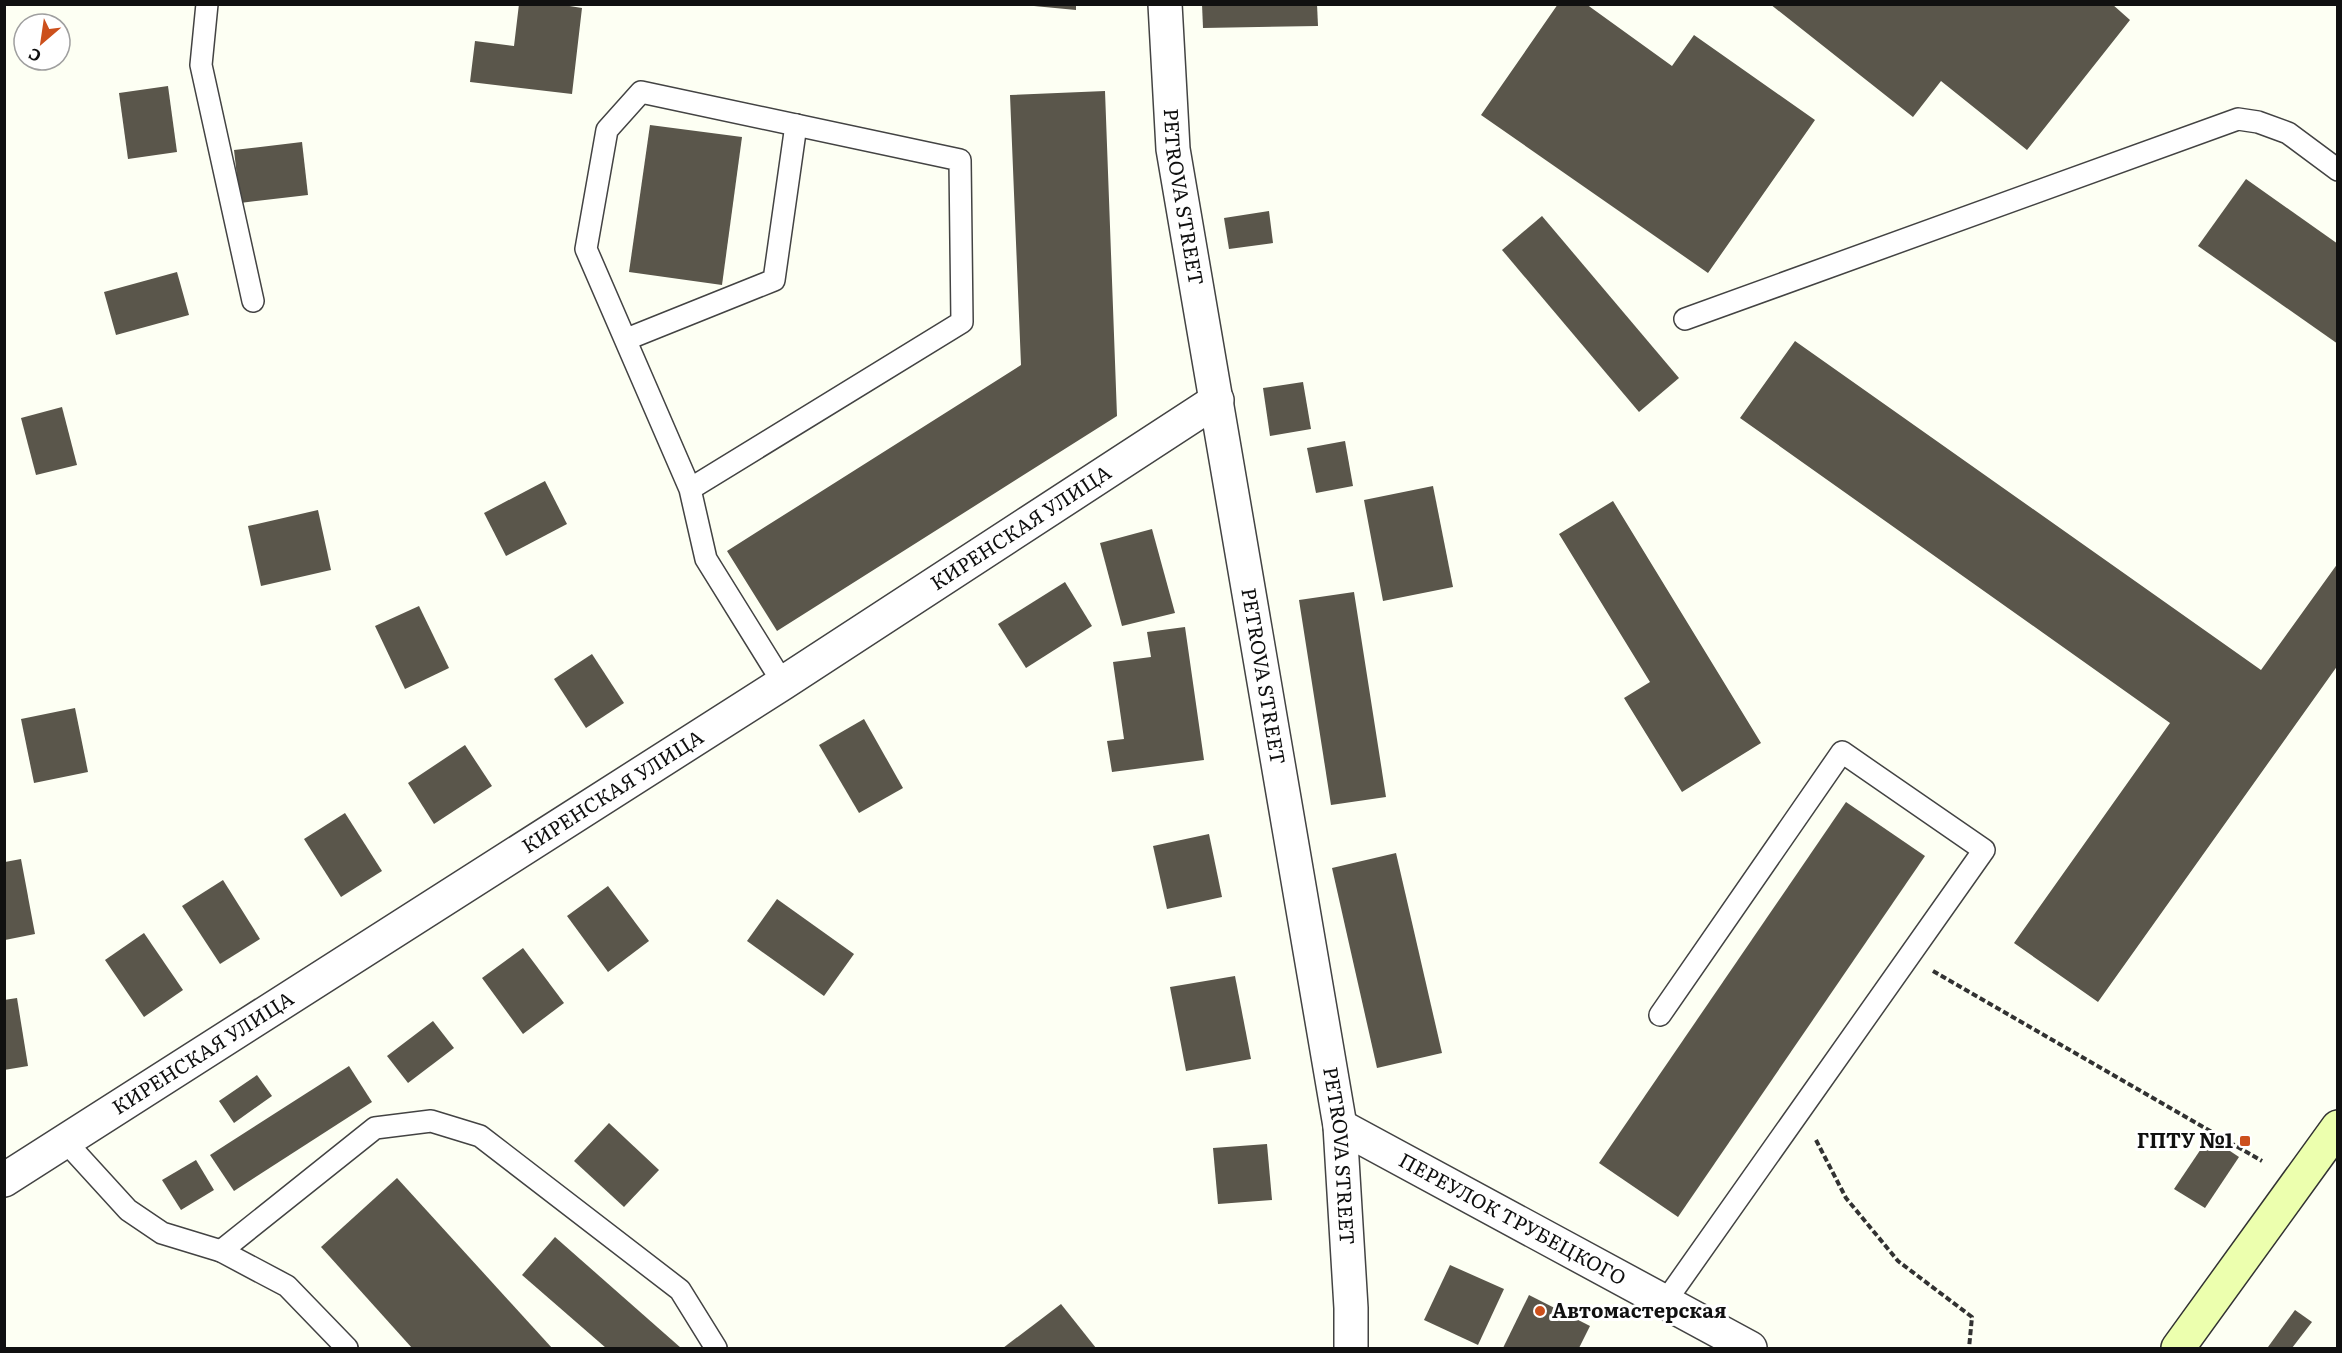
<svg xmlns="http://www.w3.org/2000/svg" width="2342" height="1353" font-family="Literata,serif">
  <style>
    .building { fill: #5a564b }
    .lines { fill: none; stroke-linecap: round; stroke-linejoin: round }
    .service-casing { stroke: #434343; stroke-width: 24 }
    .minor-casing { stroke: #434343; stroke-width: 36 }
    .tertiary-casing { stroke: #434343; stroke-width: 36 }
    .secondary-casing { stroke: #323232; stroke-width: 36 }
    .path { stroke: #323232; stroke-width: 4; stroke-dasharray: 6 3; stroke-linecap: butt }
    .service { stroke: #fff; stroke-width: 21 }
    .minor { stroke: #fff; stroke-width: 33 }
    .tertiary { stroke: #fff; stroke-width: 33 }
    .secondary { stroke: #ecffae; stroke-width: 33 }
    .poi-dot { fill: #cc501c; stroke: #fff; stroke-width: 2 }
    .labels { text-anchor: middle; stroke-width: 6; stroke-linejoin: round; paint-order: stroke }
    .street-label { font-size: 20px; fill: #101010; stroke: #fff }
    .poi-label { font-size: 20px; font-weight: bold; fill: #101010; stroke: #fff; text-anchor: end }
  </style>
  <rect width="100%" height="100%" fill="#fdfff3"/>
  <!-- building -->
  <g class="building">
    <path d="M519,4H557L582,8L572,94L470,82L475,41L514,46Z"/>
    <path d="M1034,4H1076V10L1034,6Z"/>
    <path d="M1202,4H1317L1318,26L1203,28Z"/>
    <path d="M1558,4H1586L1672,66L1694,35L1815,120L1708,273L1481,115Z"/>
    <path d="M1770,4H2112L2130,20L2027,150L1941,81L1913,117Z"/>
    <path d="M168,86L177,152L128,159L119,93Z"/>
    <path d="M1105,91L1117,416L777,631L727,551L1021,365L1010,95Z"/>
    <path d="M650,125L742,137L722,285L629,272Z"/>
    <path d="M302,142L308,195L240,203L234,150Z"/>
    <path d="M2246,179L2338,244V344L2198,246Z"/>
    <path d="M1269,211L1273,243L1229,249L1224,218Z"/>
    <path d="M1542,216L1679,378L1639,412L1502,250Z"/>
    <path d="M177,272L189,315L116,335L104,292Z"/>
    <path d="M1795,341L2261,670L2338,563V665L2098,1002L2014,943L2170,723L1740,418Z"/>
    <path d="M1303,382L1311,429L1270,436L1263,388Z"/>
    <path d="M62,407L77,465L36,475L21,418Z"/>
    <path d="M1345,441L1353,486L1316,493L1307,448Z"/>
    <path d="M545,481L567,524L506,556L484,513Z"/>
    <path d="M1433,486L1453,587L1383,601L1364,500Z"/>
    <path d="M1613,501L1761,743L1682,792L1624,698L1650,682L1559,534Z"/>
    <path d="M318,510L331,570L261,586L248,526Z"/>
    <path d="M1152,529L1175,613L1122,626L1100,543Z"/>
    <path d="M1065,582L1092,626L1026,668L998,624Z"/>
    <path d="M1354,592L1386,797L1331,805L1299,600Z"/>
    <path d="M419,606L449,668L405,689L375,626Z"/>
    <path d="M1185,627L1204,760L1112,772L1107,741L1124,739L1113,662L1151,657L1147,632Z"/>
    <path d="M592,654L624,703L586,728L554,679Z"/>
    <path d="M75,708L88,772L34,783L21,719Z"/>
    <path d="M864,719L903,788L859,813L819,745Z"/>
    <path d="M465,745L492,786L434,824L408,783Z"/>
    <path d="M1846,802L1925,856L1678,1217L1599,1163Z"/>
    <path d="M345,813L382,871L341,897L304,839Z"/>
    <path d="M1209,834L1222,897L1167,909L1153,846Z"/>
    <path d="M1396,853L1442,1053L1377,1068L1332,868Z"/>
    <path d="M21,859L35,934L5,940V862Z"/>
    <path d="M223,880L260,939L220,964L182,906Z"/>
    <path d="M608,886L649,941L608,972L567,916Z"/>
    <path d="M777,899L854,954L824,996L747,941Z"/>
    <path d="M144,933L183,990L144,1017L105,960Z"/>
    <path d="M523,948L564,1003L523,1034L482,978Z"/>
    <path d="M1235,976L1251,1059L1186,1071L1170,987Z"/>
    <path d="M17,998L28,1066L4,1070V1000Z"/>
    <path d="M433,1021L454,1048L408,1083L387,1056Z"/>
    <path d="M349,1066L372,1102L234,1191L210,1155Z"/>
    <path d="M257,1075L272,1096L234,1123L219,1101Z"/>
    <path d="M609,1123L659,1170L624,1207L574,1161Z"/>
    <path d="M2209,1137L2239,1157L2205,1208L2174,1189Z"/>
    <path d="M1267,1144L1272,1200L1218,1204L1213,1148Z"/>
    <path d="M196,1160L214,1190L181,1210L162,1180Z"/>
    <path d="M397,1178L552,1348H412L321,1247Z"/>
    <path d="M555,1237L681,1348H606L522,1275Z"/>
    <path d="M1450,1265L1504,1289L1478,1345L1424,1320Z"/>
    <path d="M1529,1295L1590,1326L1579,1348H1503Z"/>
    <path d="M1061,1304L1096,1348H1003Z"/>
    <path d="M2295,1310L2312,1322L2292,1348H2271L2268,1347Z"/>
  </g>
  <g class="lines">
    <defs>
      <g id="service">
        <path d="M207,4L201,65L253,301"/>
        <path d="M1685,319L2238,119L2258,122L2288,133L2338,170"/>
        <path d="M627,339L774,280L796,125"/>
        <path d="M690,489L586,249L607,130L641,92L960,160L962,322L690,489L706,559L783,683"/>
        <path d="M1660,1015L1842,752L1984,850L1665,1302"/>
        <path d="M65,1141L128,1210L162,1233L221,1251L287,1286L347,1348"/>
        <path d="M221,1251L375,1128L431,1121L480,1136L680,1290L716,1348"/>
      </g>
      <g id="minor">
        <path id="s1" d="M4,1180L783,683L1217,400"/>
      </g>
      <g id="tertiary">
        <path id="s2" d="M1165,4L1173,149L1340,1126L1351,1308V1348"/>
        <path id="s3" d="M1340,1126L1750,1348"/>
      </g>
      <path id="secondary" d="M2178,1348L2338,1127"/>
    </defs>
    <!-- service casing -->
    <use href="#service" class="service-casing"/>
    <!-- minor casing -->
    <use href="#minor" class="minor-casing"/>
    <!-- tertiary casing -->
    <use href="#tertiary" class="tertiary-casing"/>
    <!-- secondary casing -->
    <use href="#secondary" class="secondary-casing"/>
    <!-- path -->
    <g class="path">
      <path d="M1933,971L2262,1161"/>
      <path d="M1816,1140L1846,1198L1898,1261L1972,1317L1969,1348"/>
    </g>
    <!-- service -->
    <use href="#service" class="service"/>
    <!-- minor -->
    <use href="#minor" class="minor"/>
    <!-- tertiary -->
    <use href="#tertiary" class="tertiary"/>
    <!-- secondary -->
    <use href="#secondary" class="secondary"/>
  </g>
  <!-- markers -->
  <g class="poi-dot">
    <rect x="2239" y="1135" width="12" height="12" rx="3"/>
    <circle cx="1540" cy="1311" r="6"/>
  </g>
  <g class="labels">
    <!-- street labels -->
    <g class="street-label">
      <text dy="7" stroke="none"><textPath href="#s2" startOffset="194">PETROVA STREET</textPath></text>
      <text dy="7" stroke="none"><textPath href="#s1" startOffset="1208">КИРЕНСКАЯ УЛИЦА</textPath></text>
      <text dy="7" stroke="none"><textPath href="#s2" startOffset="680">PETROVA STREET</textPath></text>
      <text dy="7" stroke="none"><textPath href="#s1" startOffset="722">КИРЕНСКАЯ УЛИЦА</textPath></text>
      <text dy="7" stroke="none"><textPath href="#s1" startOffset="236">КИРЕНСКАЯ УЛИЦА</textPath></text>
      <text dy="7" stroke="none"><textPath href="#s2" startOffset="1166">PETROVA STREET</textPath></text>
      <text dy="7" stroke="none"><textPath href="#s3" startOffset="196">ПЕРЕУЛОК ТРУБЕЦКОГО</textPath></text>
    </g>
    <!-- poi labels -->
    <g class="poi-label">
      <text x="2233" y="1148">ГПТУ №1</text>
      <text x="1552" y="1318" text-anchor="start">Автомастерская</text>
    </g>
  </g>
  <!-- border -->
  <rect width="2342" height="1353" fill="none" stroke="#101010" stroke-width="12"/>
  <!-- north arrow -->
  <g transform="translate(42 42) rotate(209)"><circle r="28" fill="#ffffff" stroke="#9f9f9f" stroke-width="1.5"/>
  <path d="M0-4.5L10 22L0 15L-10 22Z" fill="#cc501c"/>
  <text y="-9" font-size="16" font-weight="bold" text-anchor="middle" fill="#101010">С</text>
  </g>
</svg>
